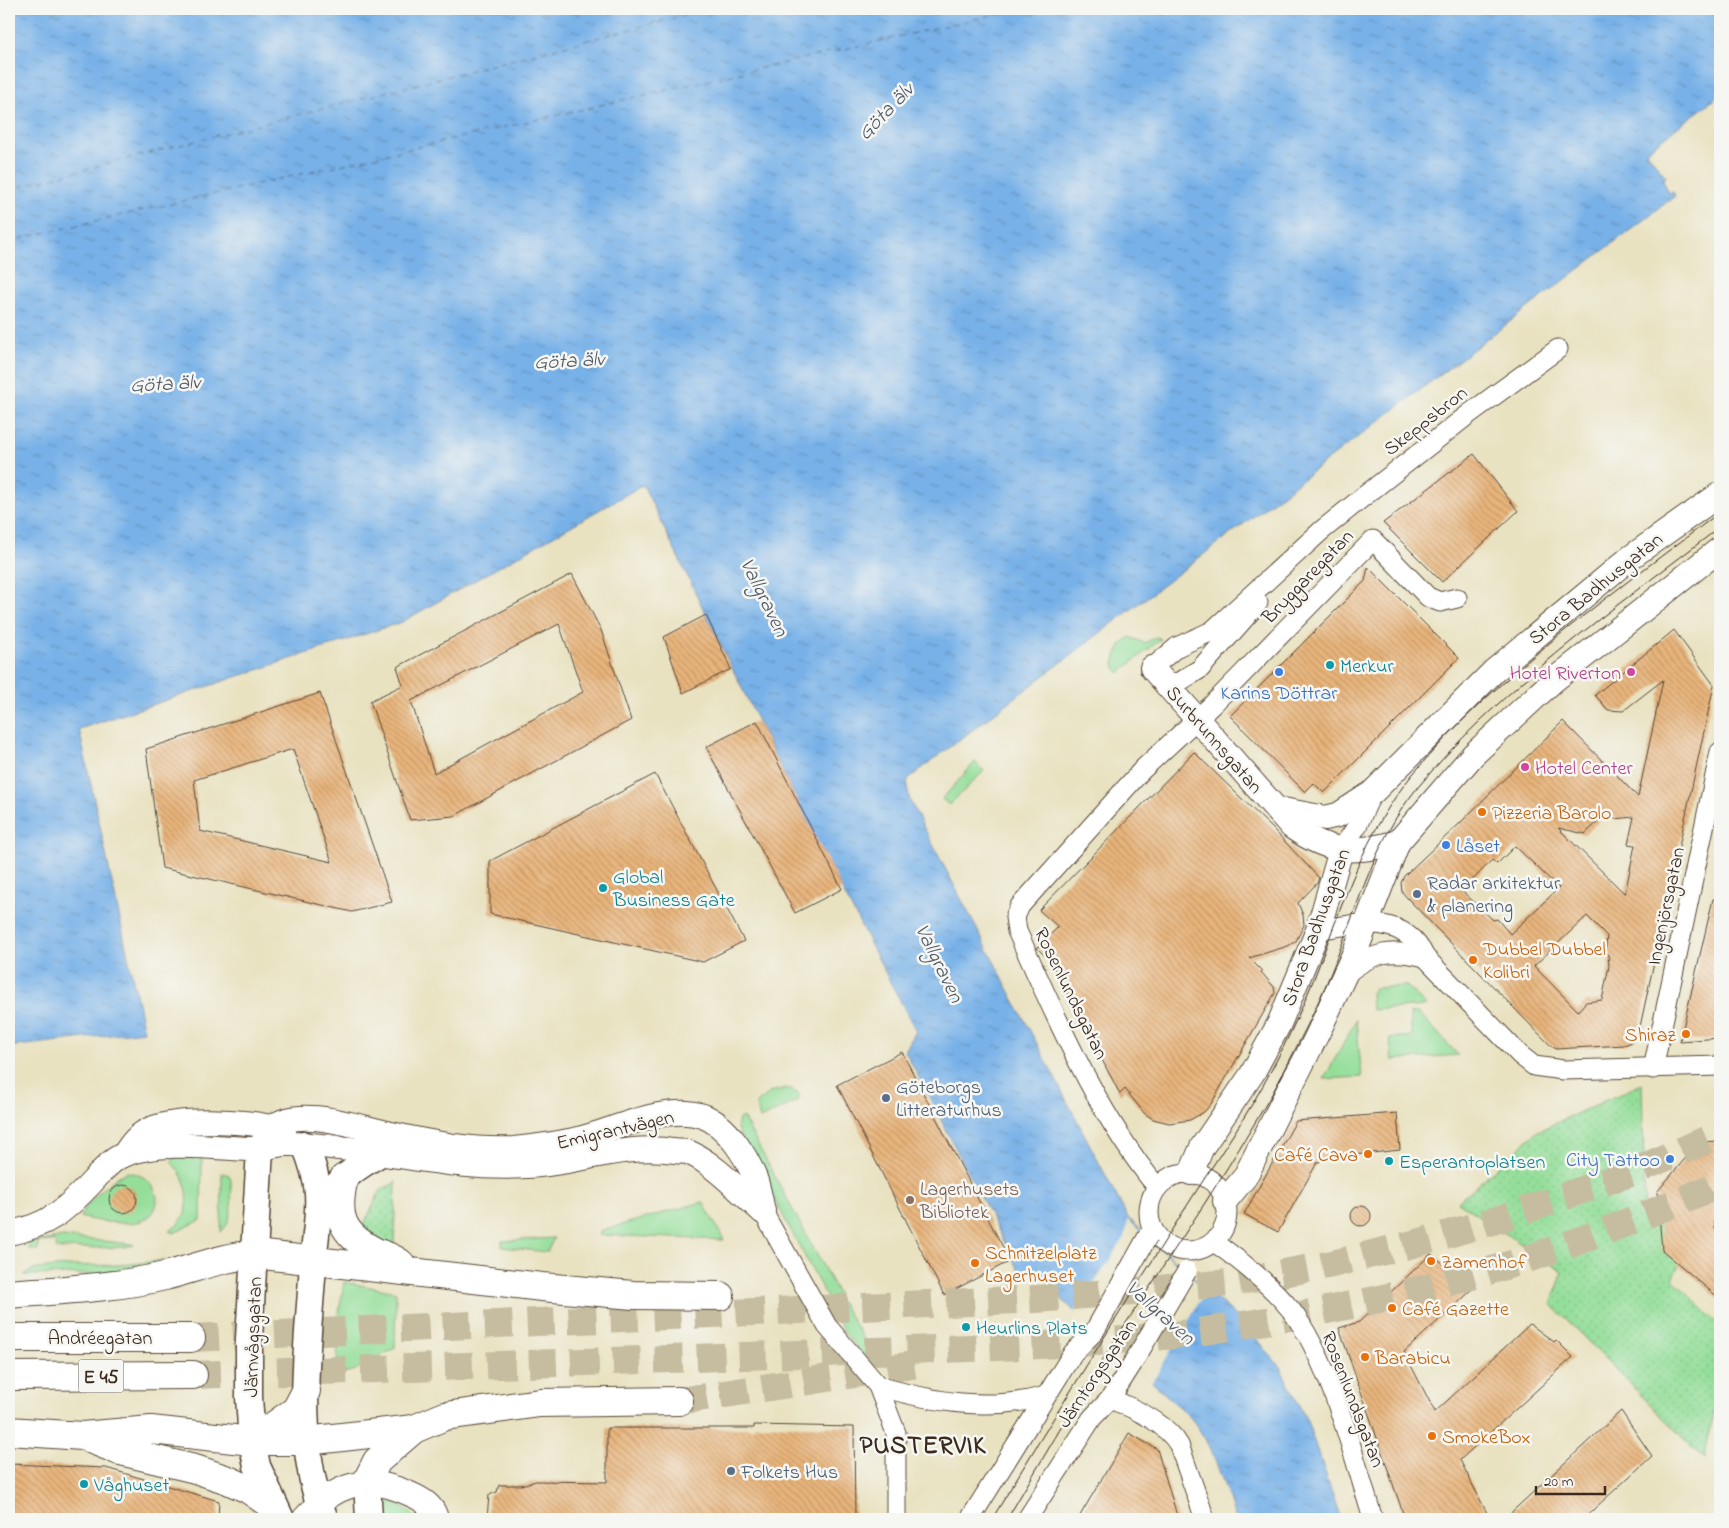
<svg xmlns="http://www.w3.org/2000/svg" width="1729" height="1528" font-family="'Indie Flower',sans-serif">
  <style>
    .green { fill: #94de9a; stroke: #68845c }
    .park { fill: url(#park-dots); stroke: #68845c }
    .water { fill: url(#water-ripples); stroke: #596e83 }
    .pier { fill: #e9e2c1 }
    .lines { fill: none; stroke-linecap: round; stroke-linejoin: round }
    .ferry { stroke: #505965; stroke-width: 1; stroke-dasharray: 6 5; stroke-linecap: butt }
    .building { fill: url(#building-back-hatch); fill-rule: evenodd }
    .trunk-tunnel { stroke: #c6bda0; stroke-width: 28; stroke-dasharray: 28 14; stroke-linecap: butt }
    .minor-casing { stroke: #554636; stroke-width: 21 }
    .tertiary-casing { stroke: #554636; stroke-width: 26 }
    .secondary-casing { stroke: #554636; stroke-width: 29 }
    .trunk-casing { stroke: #554636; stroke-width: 30 }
    .minor { stroke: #fff; stroke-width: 19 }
    .tertiary { stroke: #fff; stroke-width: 24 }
    .secondary { stroke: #fff; stroke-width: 26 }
    .trunk { stroke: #fff; stroke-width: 28 }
    .tram { stroke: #3b2a1e; stroke-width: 1 }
    .minor-bridge-casing { stroke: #554636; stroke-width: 21; stroke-linecap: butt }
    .minor-bridge { stroke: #fff; stroke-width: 19 }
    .culture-dot { fill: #0f9aa8; stroke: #f6f6f2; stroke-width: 2 }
    .shop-dot { fill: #3f7fe0; stroke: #f6f6f2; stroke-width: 2 }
    .hotel-dot { fill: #d1479c; stroke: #f6f6f2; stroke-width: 2 }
    .food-dot { fill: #e8710a; stroke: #f6f6f2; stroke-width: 2 }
    .service-dot { fill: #5c6f8a; stroke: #f6f6f2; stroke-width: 2 }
    .education-dot { fill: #8d6e63; stroke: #f6f6f2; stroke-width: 2 }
    .labels { text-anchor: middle; stroke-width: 5; stroke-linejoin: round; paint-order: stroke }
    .shield { fill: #f6f6f2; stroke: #73675e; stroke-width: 1 }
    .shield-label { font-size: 19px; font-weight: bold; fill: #3b2a1e }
    .street-label { font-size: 20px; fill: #3b2a1e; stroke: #f6f6f2 }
    .culture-label { font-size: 20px; fill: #0d838f; stroke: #f6f6f2; text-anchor: start }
    .hotel-label { font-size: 20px; fill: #b23c85; stroke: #f6f6f2; text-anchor: end }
    .shop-label { font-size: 20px; fill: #366cbe; stroke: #f6f6f2 }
    .food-label { font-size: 20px; fill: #c56008; stroke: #f6f6f2; text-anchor: start }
    .service-label { font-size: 20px; fill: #4e5e75; stroke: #f6f6f2; text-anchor: start }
    .education-label { font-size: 20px; fill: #785e54; stroke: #f6f6f2; text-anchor: start }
    .water-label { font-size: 21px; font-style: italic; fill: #505965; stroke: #f6f6f2 }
    .district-label { font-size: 25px; font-weight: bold; letter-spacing: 1px; fill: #3b2a1e; stroke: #f6f6f2 }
  </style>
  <defs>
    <pattern id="park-dots" width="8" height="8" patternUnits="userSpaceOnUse" patternTransform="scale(1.25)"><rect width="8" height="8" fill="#94de9a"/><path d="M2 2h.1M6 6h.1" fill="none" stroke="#80bf84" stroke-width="1.8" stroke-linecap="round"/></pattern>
    <pattern id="water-ripples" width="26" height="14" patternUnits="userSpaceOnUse" patternTransform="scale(1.25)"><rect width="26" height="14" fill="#77b1e8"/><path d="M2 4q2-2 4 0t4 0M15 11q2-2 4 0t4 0" fill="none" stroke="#6390bb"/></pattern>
    <pattern id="building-back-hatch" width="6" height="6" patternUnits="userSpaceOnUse" patternTransform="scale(1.25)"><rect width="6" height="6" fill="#e9b57c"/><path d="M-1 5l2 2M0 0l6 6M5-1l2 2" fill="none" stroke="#be9365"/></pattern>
  </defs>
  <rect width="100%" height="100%" fill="#f6f6f2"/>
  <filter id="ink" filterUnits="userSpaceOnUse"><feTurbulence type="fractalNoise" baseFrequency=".02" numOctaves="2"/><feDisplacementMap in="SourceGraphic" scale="10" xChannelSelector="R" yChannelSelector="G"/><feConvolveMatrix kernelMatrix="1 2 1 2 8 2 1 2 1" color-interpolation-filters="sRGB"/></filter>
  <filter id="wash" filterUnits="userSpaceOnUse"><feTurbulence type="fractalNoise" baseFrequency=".0096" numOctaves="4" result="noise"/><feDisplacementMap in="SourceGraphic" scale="20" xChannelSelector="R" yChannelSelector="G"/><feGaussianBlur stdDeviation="1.12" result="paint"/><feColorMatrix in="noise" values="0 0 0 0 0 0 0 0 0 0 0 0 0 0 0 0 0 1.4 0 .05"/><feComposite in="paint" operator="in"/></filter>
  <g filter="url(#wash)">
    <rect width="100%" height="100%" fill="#e9e2c1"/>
    <!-- green -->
    <g class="green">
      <path d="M1130,637L1144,643L1157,637L1161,639L1119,673L1114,665C1116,653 1120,644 1130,637Z"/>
      <path d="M975,762L984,771L949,805L942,799Z"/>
      <path d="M1407,986L1426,1006L1372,1010L1371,993L1374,988Z"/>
      <path d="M1410,1013H1419L1458,1055L1392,1060L1390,1038L1412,1036Z"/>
      <path d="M1356,1020L1362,1077L1324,1079Z"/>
      <path d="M787,1088L799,1094V1100L760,1119L756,1103L771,1092Z"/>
      <path d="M743,1117L838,1294L828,1300L737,1129L739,1119Z"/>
      <path d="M181,1157L202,1158L201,1220L174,1233L169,1231C196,1216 191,1181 171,1162L174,1158Z"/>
      <path d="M127,1172C156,1174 170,1209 141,1221C128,1226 94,1221 80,1217C85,1204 113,1177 127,1172Z"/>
      <path d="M222,1173L229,1175L231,1180C231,1197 235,1219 221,1232Z"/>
      <path d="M703,1202L724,1240L599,1235V1231Z"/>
      <path d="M63,1237L132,1244L134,1245L125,1247L57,1249L55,1241L38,1242V1250L29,1249V1243Z"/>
      <path d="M554,1238L547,1252L502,1247V1241Z"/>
      <path d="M163,1260L164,1263L108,1274L24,1275C30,1264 102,1266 117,1265C133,1265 148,1262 163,1260Z"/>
      <path d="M344,1282L396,1292L395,1348L353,1371L337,1374L338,1318Z"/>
      <path d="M841,1302L873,1354L867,1359L844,1333L832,1308Z"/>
      <path d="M378,1498L401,1505L417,1519H379Z"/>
    </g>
    <!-- park -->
    <g class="park">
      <path d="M1642,1084L1645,1213L1661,1220L1681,1263L1673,1279L1720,1326V1383L1704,1459L1551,1304L1563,1272L1458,1202L1538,1131Z"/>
      <path d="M396,1182L394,1247L379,1241L362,1228L380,1191Z"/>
    </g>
    <!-- water -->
    <path class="water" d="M9,9H1720V95L1646,151L1666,177L1663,180L1669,193L1673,192L1675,196L908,779L907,788L910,801L1128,1218L1244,1323L1280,1367L1307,1421L1341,1519H1236C1223,1484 1214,1445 1189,1416L1058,1296L1040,1271L1019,1270L905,1051L916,1031L814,836L643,485L402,622L79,729L144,1031L9,1047Z"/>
    <!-- pier -->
    <path class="pier" d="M1128,1220L1206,1290L1152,1383L1074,1313L1125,1237Z"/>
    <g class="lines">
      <!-- ferry -->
      <g class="ferry">
        <path d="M9,189L709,9"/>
        <path d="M9,241L1019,9"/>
      </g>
    </g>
    <g id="blocks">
      <!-- building -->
      <g class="building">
        <path d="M1474,454L1518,511L1442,582L1383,523Z"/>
        <path d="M1368,567L1459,658L1324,793L1314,783L1305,792L1230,716L1365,581Z"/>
        <path d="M572,574L601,630L631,720L454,816L410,820L370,701L403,685L397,667ZM559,624L583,692L434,773L411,701Z"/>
        <path d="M706,615L731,669L683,693L664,637Z"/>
        <path d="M1674,630L1714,685L1638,1036L1632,1042L1624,1045L1556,1049L1550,1045L1408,899L1402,892L1401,883L1404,876L1458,825L1563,721L1638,797L1663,680L1623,711L1608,710L1595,695ZM1607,813L1615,819L1634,817L1628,844L1635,845L1625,894L1558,828L1585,834ZM1515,846L1559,888L1510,934L1497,919L1493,920L1462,891L1492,860L1497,864ZM1587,916L1607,936L1605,952L1608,955L1609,966L1602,1000L1586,1002L1578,1011L1534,966Z"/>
        <path d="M320,693L392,902L352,912L162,868L146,749ZM293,749L332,862L200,831L194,780Z"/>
        <path d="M757,721L842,889L795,913L706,747Z"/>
        <path d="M1194,752L1274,830L1319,878L1317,883L1298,903L1303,915L1304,925L1296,941L1288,946L1249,958L1262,971L1261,972L1274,987L1275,993L1211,1104L1204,1112L1190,1120L1169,1123L1153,1119L1144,1113L1125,1089L1120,1094L1050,961L1037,948L1058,927L1039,910Z"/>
        <path d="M655,774L744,941L703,962L490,914V861Z"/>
        <path d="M1713,899H1720V1038L1680,1041Z"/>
        <path d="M902,1052L1010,1261L944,1295L837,1085Z"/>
        <path d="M1397,1113L1400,1150L1325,1158L1317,1163L1278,1232L1244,1214L1296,1121Z"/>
        <path d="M1720,1141V1202L1714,1210L1715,1228L1720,1234V1299L1662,1250L1657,1192L1699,1142Z"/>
        <circle cx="123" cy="1199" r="14"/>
        <circle cx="1361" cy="1216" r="10"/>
        <path d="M1431,1254L1455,1272L1457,1270L1473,1289L1404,1352L1435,1412L1530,1324L1554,1342L1556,1340L1573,1357L1460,1460L1490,1519H1405L1339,1328L1359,1322Z"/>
        <path d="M1621,1411L1652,1456L1583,1519H1504Z"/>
        <path d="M754,1425L854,1427L855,1519H487L489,1495L497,1492L499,1485H521L536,1481L607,1482V1428H754Z"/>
        <path d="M1129,1433L1157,1449L1178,1519H1078Z"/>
        <path d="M9,1464L106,1468L219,1501L218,1519H9Z"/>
      </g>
    </g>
  </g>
  <g filter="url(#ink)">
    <use href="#blocks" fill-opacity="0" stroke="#554636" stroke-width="1"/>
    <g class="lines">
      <!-- trunk-tunnel -->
      <g class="trunk-tunnel">
        <path d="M191,1338L1036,1299L1230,1283L1332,1264L1421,1242L1503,1218L1630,1173L1720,1134"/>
        <path d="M193,1375C411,1368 629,1361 847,1352C976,1347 1116,1347 1243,1325C1338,1309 1433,1290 1524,1260C1591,1238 1656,1211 1720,1184"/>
        <path d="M679,1401L919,1364"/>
      </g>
      <defs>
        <g id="minor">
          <path d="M1152,668L1177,647L1212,631L1321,531L1363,497L1469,414L1558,349"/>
          <path d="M1171,687L1200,669L1258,603"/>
          <path d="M1341,850L1357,826L1372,793"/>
          <path d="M1318,930C1358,923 1404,913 1425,957L1520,1055L1534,1066L1563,1070L1720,1066"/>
          <path d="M1344,976C1371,952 1391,948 1425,957"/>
          <path d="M1653,1069L1720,752"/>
          <circle cx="1188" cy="1212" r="39"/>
          <path d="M1157,1187C1097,1114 1056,1017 1017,931L1015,917L1020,906L1143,769L1212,705L1373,540L1428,597L1440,602L1457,598"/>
          <path d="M763,1212L827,1326L878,1386L896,1433V1519"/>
          <path d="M1214,1242C1241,1261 1270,1284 1291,1310C1330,1360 1354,1458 1373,1519"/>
          <path d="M878,1386C934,1402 988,1412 1046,1396"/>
          <path d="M1110,1399C1134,1408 1166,1423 1179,1445L1205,1519"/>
          <path d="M970,1519L1073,1353L1094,1332"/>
          <path d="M1027,1519L1092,1418L1110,1399L1131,1366"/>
        </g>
        <g id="tertiary">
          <path d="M1152,668L1292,827C1331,854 1354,854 1398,842"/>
          <path d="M1278,809L1325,818L1338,815L1372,793L1494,671L1631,557L1720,494"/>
          <path d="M260,1150C263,1142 267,1133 273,1127C299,1105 361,1128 391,1134C431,1143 472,1151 514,1149C534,1147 555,1144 574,1140C612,1132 664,1103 703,1116C727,1125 746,1156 755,1178C759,1189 761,1201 763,1212"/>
          <path d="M124,1155C131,1144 138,1134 151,1129C179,1117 256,1120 284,1131"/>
          <path d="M1191,1173L1202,1147L1252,1074L1279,1024L1318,930L1341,850"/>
          <path d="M1225,1201L1245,1177L1320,1028L1356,950L1398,842L1473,755L1554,680L1720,549"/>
          <path d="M9,1233C48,1226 66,1210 93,1181C101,1172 111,1160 123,1155C160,1140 210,1147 248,1149C261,1150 272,1145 284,1144C305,1143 328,1147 349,1149C409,1156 464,1170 526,1166C576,1164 624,1143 674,1151C679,1152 686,1151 690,1153C715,1164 742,1194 763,1212"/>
          <path d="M304,1519C335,1484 366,1473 410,1494C422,1499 434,1506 436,1519"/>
        </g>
        <g id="secondary">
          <path d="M305,1145C326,1196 317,1213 313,1264C308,1343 293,1445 325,1519"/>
          <path d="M260,1150L249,1339V1397L252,1441L257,1466L281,1519"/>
          <path d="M329,1196C341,1177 360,1165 379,1154"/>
          <path d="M367,1481L369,1519"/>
        </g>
        <g id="trunk">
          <path d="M344,1178C335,1215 340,1234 376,1252C384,1255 395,1258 401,1264"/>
          <path d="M9,1294C61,1290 114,1288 165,1276C196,1268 223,1257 255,1254L542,1287L633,1295L720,1296"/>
          <path d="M9,1338H191"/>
          <path d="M9,1376L193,1375"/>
          <path d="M9,1431L82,1436L151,1430L252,1441H306L414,1429L445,1416L540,1403L679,1401"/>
          <path d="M88,1438L120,1451L195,1469L228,1480L248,1489L274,1507"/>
          <path d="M252,1441L296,1410L306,1391"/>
          <path d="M367,1481L377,1461L414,1429"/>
        </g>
      </defs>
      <!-- minor casing -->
      <use href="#minor" class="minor-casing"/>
      <!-- tertiary casing -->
      <use href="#tertiary" class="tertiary-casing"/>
      <!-- secondary casing -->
      <use href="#secondary" class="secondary-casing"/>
      <!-- trunk casing -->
      <use href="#trunk" class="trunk-casing"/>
      <!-- minor -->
      <use href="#minor" class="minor"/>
      <!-- tertiary -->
      <use href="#tertiary" class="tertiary"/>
      <!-- secondary -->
      <use href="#secondary" class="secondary"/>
      <!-- trunk -->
      <use href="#trunk" class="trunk"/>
      <!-- tram -->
      <g class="tram">
        <path d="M992,1519C1054,1416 1119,1314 1183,1212C1213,1164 1247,1117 1273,1067C1290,1035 1305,1002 1318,968C1344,901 1365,832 1412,775C1496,675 1616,591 1720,512"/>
        <path d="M1007,1519C1042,1460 1076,1401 1113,1343C1174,1249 1239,1156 1292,1058C1311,1022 1328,982 1342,944C1362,892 1379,836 1414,792C1497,690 1616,607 1720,527"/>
      </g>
      <defs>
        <g id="minor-bridge">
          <path d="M1094,1332L1148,1236"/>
          <path d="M1131,1366L1187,1271"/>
        </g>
      </defs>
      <!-- minor-bridge casing -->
      <use href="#minor-bridge" class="minor-bridge-casing"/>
      <!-- minor-bridge -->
      <use href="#minor-bridge" class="minor-bridge"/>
    </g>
  </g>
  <!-- markers -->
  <g class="culture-dot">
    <circle cx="1330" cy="665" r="5"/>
    <circle cx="603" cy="888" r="5"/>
    <circle cx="1389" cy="1161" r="5"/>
    <circle cx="966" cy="1327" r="5"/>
    <circle cx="84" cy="1484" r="5"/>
  </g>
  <g class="shop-dot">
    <circle cx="1279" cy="672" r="5"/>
    <circle cx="1446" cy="845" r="5"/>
    <circle cx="1670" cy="1159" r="5"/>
  </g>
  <g class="hotel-dot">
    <circle cx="1631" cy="672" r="5"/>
    <circle cx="1525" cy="767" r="5"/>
  </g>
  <g class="food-dot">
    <circle cx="1482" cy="812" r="5"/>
    <circle cx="1473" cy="960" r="5"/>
    <circle cx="1686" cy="1034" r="5"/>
    <circle cx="1368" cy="1154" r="5"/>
    <circle cx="1431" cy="1261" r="5"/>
    <circle cx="975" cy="1263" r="5"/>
    <circle cx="1392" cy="1308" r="5"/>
    <circle cx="1365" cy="1357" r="5"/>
    <circle cx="1432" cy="1436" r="5"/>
  </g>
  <g class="service-dot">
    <circle cx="1417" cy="894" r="5"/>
    <circle cx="886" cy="1098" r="5"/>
    <circle cx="731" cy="1471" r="5"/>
  </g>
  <circle class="education-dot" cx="910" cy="1200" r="5"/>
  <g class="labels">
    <!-- shield labels -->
    <rect class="shield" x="78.5" y="1359.5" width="45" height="33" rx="4"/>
    <g class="shield-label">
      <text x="101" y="1383">E 45</text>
    </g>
    <!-- street labels -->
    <g class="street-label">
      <text transform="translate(1425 420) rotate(-38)" y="7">Skeppsbron</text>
      <text transform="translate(1307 576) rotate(-46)" y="7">Bryggaregatan</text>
      <text transform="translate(1595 588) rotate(-39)" y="7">Stora Badhusgatan</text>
      <text transform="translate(1215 739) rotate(49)" y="7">Surbrunnsgatan</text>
      <text transform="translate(1665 906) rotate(-78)" y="7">Ingenjörsgatan</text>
      <text transform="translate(1315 927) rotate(-70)" y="7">Stora Badhusgatan</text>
      <text transform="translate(1072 993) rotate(64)" y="7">Rosenlundsgatan</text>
      <text transform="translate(615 1129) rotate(-13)" y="7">Emigrantvägen</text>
      <text x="100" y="1344">Andréegatan</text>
      <text transform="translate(252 1337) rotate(-88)" y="7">Järnvågsgatan</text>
      <text transform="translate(1096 1373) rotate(-56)" y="7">Järntorgsgatan</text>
      <text transform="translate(1354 1399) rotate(69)" y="7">Rosenlundsgatan</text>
    </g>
    <!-- culture labels -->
    <g class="culture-label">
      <text x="1340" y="672">Merkur</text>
      <text x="613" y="883">Global<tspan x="613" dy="23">Business Gate</tspan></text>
      <text x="1399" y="1168">Esperantoplatsen</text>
      <text x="976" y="1334">Heurlins Plats</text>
      <text x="94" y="1491">Våghuset</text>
    </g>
    <!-- hotel labels -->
    <g class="hotel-label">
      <text x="1621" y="679">Hotel Riverton</text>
      <text x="1535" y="774" text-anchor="start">Hotel Center</text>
    </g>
    <!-- shop labels -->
    <g class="shop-label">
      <text x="1279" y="699">Karins Döttrar</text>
      <text x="1456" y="852" text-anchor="start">Låset</text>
      <text x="1660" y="1166" text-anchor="end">City Tattoo</text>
    </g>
    <!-- food labels -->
    <g class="food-label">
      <text x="1492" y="819">Pizzeria Barolo</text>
      <text x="1483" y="955">Dubbel Dubbel<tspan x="1483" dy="23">Kolibri</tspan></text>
      <text x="1676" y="1041" text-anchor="end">Shiraz</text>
      <text x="1358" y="1161" text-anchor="end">Café Cava</text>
      <text x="985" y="1259">Schnitzelplatz<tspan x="985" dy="23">Lagerhuset</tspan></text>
      <text x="1441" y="1268">Zamenhof</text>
      <text x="1402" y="1315">Café Gazette</text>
      <text x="1375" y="1364">Barabicu</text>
      <text x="1442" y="1443">SmokeBox</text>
    </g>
    <!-- service labels -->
    <g class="service-label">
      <text x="1427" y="889">Radar arkitektur<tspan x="1427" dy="23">&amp; planering</tspan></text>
      <text x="896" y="1093">Göteborgs<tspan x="896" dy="23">Litteraturhus</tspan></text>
      <text x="741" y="1478">Folkets Hus</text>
    </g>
    <!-- education labels -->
    <g class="education-label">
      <text x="920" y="1195">Lagerhusets<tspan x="920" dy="23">Bibliotek</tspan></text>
    </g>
    <!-- water labels -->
    <g class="water-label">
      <text transform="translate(885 111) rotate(-46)" y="7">Göta älv</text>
      <text transform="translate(569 360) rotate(-3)" y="7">Göta älv</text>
      <text transform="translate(165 383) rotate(-3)" y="7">Göta älv</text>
      <text transform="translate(765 597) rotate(64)" y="7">Vallgraven</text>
      <text transform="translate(940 963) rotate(64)" y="7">Vallgraven</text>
      <text transform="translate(1161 1312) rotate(42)" y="7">Vallgraven</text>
    </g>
    <!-- district labels -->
    <g class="district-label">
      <text x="923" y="1453">PUSTERVIK</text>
    </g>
  </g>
  <!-- margin -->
  <rect width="1729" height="1528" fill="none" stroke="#f6f6f2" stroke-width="30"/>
  <!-- scale -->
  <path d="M1536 1486v8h69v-8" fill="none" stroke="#3b2a1e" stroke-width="2.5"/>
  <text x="1544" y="1486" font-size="15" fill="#3b2a1e" stroke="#f6f6f2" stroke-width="4" paint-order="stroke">20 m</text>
</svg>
